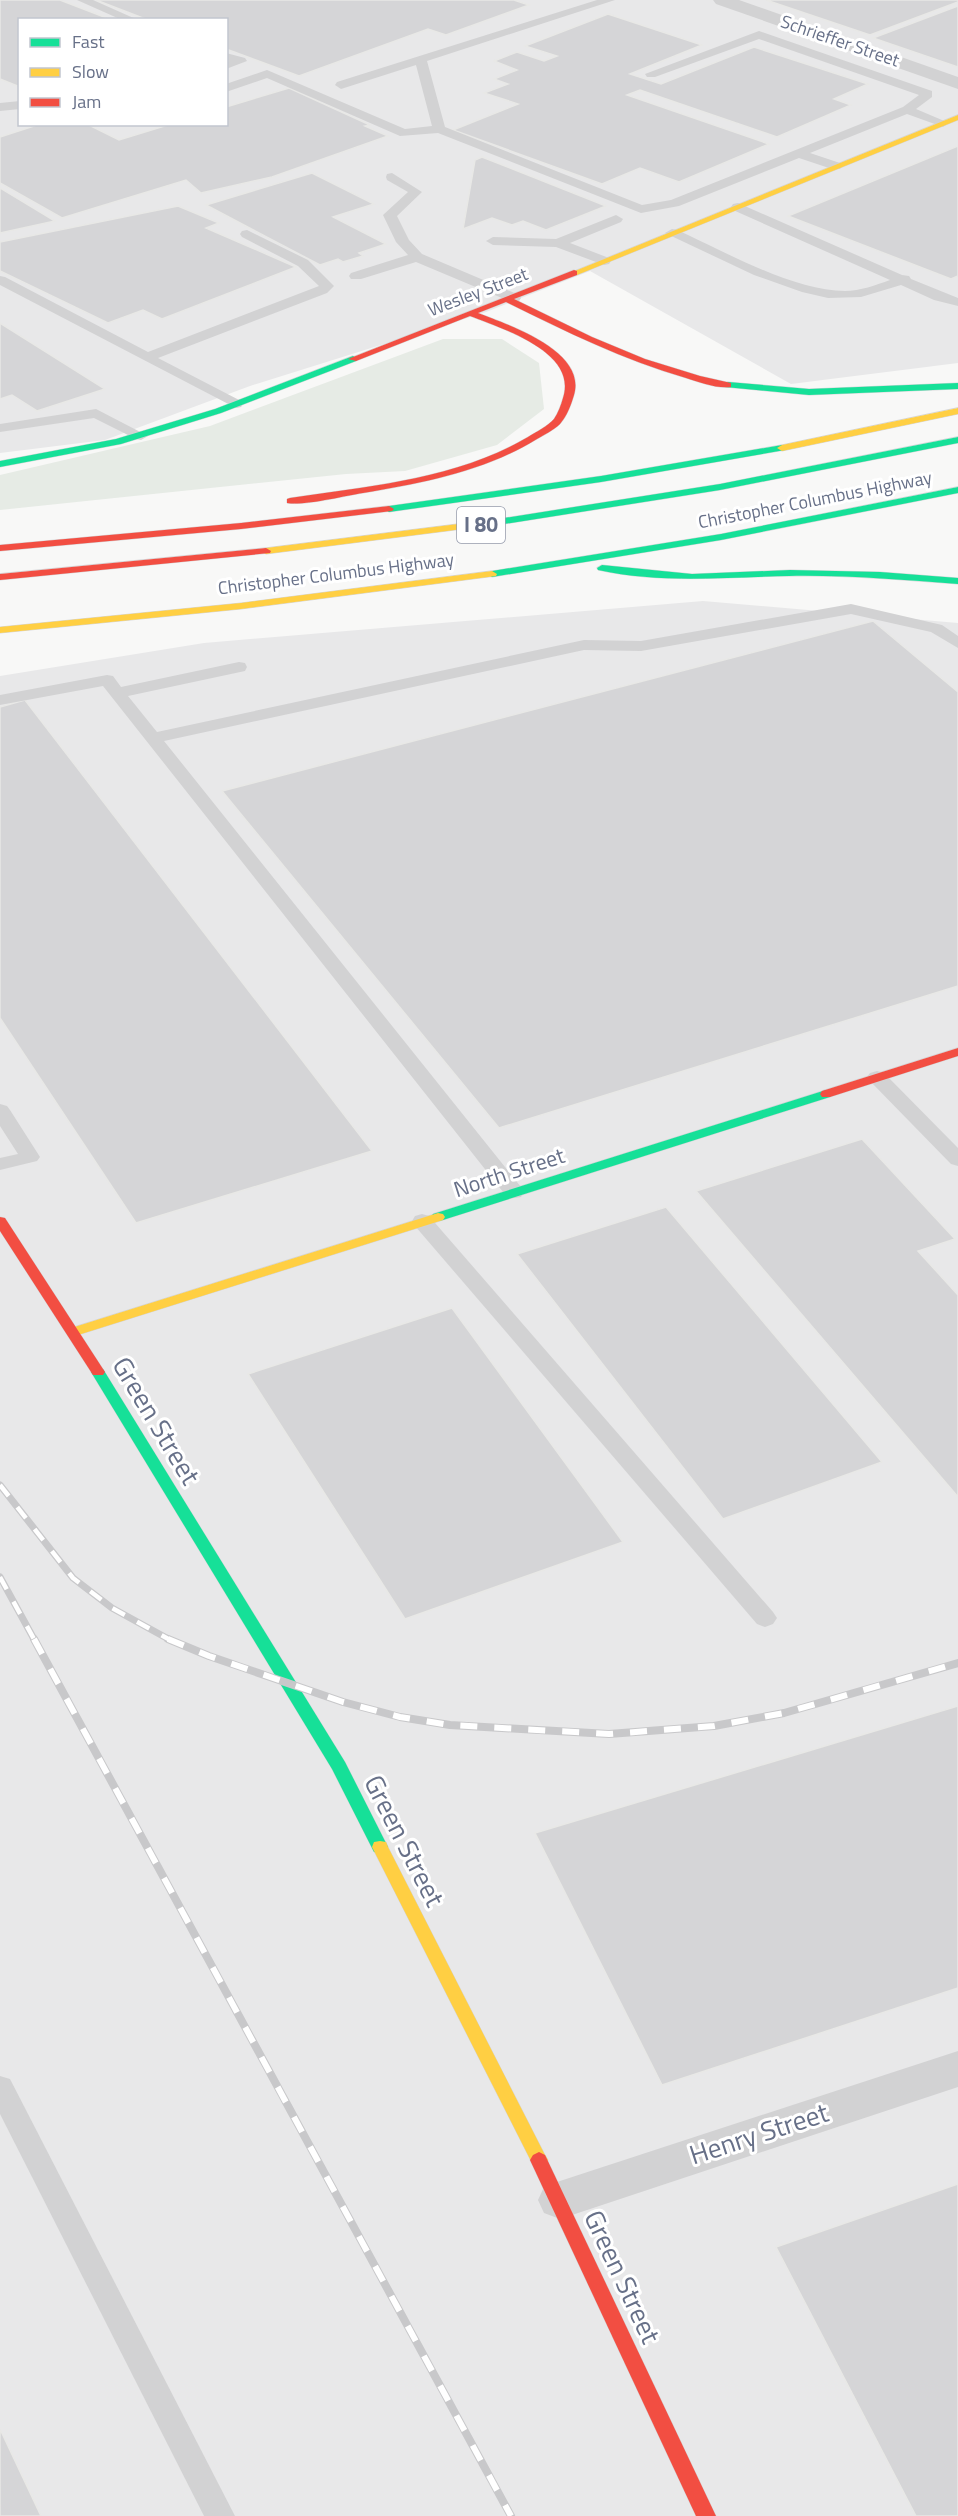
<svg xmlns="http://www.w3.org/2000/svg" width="958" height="2516" font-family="'Titillium Web',sans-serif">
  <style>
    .built { fill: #e8e8e9; fill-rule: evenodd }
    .green { fill: #e6ebe5 }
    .building { fill: #d5d5d7; stroke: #e8e8e6; stroke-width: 1.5 }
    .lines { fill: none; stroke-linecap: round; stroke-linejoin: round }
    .fast-casing { stroke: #d4d5d7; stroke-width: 1 }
    .slow-casing { stroke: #d4d5d7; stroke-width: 1 }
    .jam-casing { stroke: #d4d5d7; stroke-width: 1 }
    .lane { fill: #d2d2d3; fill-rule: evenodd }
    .street { fill: #d2d2d3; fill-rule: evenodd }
    .fast { fill: #16e098; fill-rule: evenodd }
    .slow { fill: #ffcf43; fill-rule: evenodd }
    .jam { fill: #f24e42; fill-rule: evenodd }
    .rail-far1-casing { stroke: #c8c8ca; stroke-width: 7 }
    .rail-casing { stroke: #c8c8ca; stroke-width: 8 }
    .rail-far1 { stroke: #fff; stroke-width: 4.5; stroke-dasharray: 14; stroke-linecap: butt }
    .rail { stroke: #fff; stroke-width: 6; stroke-dasharray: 17; stroke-linecap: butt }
    .labels { text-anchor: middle; stroke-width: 6; stroke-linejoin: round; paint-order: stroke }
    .far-street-label { font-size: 18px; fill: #677088; stroke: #fff }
    .shield { fill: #fff; stroke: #959bac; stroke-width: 1.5 }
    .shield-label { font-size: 21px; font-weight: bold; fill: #677088 }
    .street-label { font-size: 22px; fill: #677088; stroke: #fff }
    .near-street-label { font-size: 27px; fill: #677088; stroke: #fff }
  </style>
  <rect width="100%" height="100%" fill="#f8f8f7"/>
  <!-- built -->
  <g class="built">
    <path d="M0,0H958V363L791,384L590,271L486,312L250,386L105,440L0,453ZM20,20H226V124H20Z"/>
    <path d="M703,601L958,623V2516H0V676L204,643Z"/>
  </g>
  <!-- green -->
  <path class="green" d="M443,339H502L539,363L544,409L497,445L405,471L346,474L0,510V475L210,426Z"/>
  <!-- building -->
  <g class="building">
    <path d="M0,0H60L112,20H20V87L0,79Z"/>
    <path d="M96,0H514L529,5L446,35L428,29L299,76L226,49V20H148Z"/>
    <path d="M766,0H958V2L870,35Z"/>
    <path d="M958,6V67L873,38Z"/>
    <path d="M608,14L702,45L630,74L661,84L754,47L868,84L834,99L851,105L777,137L640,90L627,95L769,144L679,182L640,168L602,184L453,130L518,104L484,93L508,84L494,79L517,70L494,61L517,52L544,61L557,56L525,46Z"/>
    <path d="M289,88L370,125L365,126L388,136L272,177L201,193L186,180L62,218L0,183V137L40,124H87L119,140L171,124H226V107Z"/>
    <path d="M958,146V276L951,279L788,216Z"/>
    <path d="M482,157L606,206L546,230L523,221L512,225L492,218L463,229L475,160Z"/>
    <path d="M312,173L374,204L333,217L386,244L359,253L363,256L343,262L338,259L320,265L206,205Z"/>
    <path d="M0,188L55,221L0,233Z"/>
    <path d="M178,206L219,223L206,228L296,267L162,319L143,310L108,323L0,271V242Z"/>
    <path d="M0,323L105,389L37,411L12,395L0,399Z"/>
    <path d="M873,621L958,692V986L499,1128L222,791Z"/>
    <path d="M25,700L372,1151L136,1223L0,1018V707Z"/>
    <path d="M862,1139L955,1239L918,1251L958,1295V1497L696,1191Z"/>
    <path d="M666,1207L882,1462L723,1519L517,1254Z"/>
    <path d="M452,1308L623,1542L405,1619L248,1374Z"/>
    <path d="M958,1706V1988L662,2085L535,1833Z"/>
    <path d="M958,2184V2516H916L776,2247Z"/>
    <path d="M0,2429L41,2516H0Z"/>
  </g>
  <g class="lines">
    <defs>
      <g id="fast">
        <path d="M353,356L358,359L356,361L221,413L121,444L0,467V461L116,439L215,409Z"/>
        <path d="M728,382L809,389L958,383V389L809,395L725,387L723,385Z"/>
        <path d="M958,437V443L720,490L498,525L493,522L498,519L720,484Z"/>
        <path d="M782,445L785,446V450L601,482L389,512L384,509L389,506L601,476Z"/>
        <path d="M958,487V493L721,540L492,577L487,574L492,571L721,534Z"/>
        <path d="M602,565L692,574L790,570L880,572L958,578V584C902,580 846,575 789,576C726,577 661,584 598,570L597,568Z"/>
        <path d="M826,1090L830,1091L832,1094L830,1097L443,1220L438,1221L431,1217L433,1214Z"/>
        <path d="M98,1367L103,1369L345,1762L388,1847L386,1852L380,1853L374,1852L332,1769L91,1372Z"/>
      </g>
      <g id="slow">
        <path d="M958,115V120L577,275L570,273Z"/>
        <path d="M958,408V414L782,451L777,448L782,445Z"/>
        <path d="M498,519L502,520V524L266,554L261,551L266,548Z"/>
        <path d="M492,571L497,574L496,576L241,609L0,633V627L241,603Z"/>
        <path d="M438,1213L443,1214L445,1217L443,1220L78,1335L73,1337L66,1332L68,1329Z"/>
        <path d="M380,1841L386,1842L388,1847L545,2155L548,2160L545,2165L539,2168L533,2165L372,1847L374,1842Z"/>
      </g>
      <g id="jam">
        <path d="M574,270L577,271V275L514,299L592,337L645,359L700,376L731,383V387C717,389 699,382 686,378C623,360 565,331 506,302L478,313C509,325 587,351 574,395C571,405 567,416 560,424C554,430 544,435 537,439C485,471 423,483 363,493C344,496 304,506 287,503V499L290,498C370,486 457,479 528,437C536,432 548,426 554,419C558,413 561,405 563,398C578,352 503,329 470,316L356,361L348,359Z"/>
        <path d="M389,506L394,509L392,511L241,529L0,551V545L241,523Z"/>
        <path d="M266,548L271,551L270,553L0,580V574Z"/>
        <path d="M958,1048V1056L830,1097H822L820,1094L822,1091Z"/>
        <path d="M0,1217L5,1218L103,1369L105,1372L103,1375H93L0,1231Z"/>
        <path d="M539,2152L545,2155L716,2516H696L530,2160L533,2155Z"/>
      </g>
    </defs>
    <!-- fast casing -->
    <use href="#fast" class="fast-casing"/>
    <!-- slow casing -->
    <use href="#slow" class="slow-casing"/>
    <!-- jam casing -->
    <use href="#jam" class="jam-casing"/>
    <!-- lane -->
    <g class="lane">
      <path d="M77,0H93L138,20H122Z"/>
      <path d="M597,0H615L427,61L445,127L642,205L671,200L903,107L919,95L759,39L655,77H647L645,74L759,31L932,91V97L916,109L949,123L943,127L907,114L810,153L840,163L842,166L840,169H832L799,158L679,206L641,213L438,133L400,136L267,78L226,92V84L267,70L405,129L432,126L416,65L341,89L335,85L337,82Z"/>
      <path d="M226,53L245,58L247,61L226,69V62L229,61L226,60Z"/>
      <path d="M20,101V109L0,111V103Z"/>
      <path d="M392,173L422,192L397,216L409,240L422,254L519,295L521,298L519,301H509L416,262L361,279H351L349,276L351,273L408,255L396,242L383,215L408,192L387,180L386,177L387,174Z"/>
      <path d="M738,203L902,275L909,276L911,279L958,298V306L934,300L901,285L861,297L828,298L802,292L754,275L665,233L672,229L677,230C724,251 793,291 845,291C860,291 876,285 890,280L733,210L731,207L733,204Z"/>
      <path d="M616,215L623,219L621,222L570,243L609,258L611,261L609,264L604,265L556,247L493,245L486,241L493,237L556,239Z"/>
      <path d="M247,230L308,260L334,286L327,293L158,358L241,401L243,404L241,407L236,408L0,285V276L5,277L148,352L319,286L298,266L242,237L240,234L242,231Z"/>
      <path d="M96,409L148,436L141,440L136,439L94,418L0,432V424Z"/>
      <path d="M851,604L942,625L958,636V648L931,632L851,614L641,651L584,650L164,741L521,1187L524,1192L521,1197L514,1198L507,1197L103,686L0,705V695L107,675L113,676L121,687L239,662L245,663L247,667L245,671L128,696L157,732L584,640L641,641Z"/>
      <path d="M877,1071L884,1073L958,1148V1166L951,1164L870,1081L867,1077L870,1073Z"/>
      <path d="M0,1104L7,1106L10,1110L40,1157L37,1161L0,1170V1158L18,1154L0,1126Z"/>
      <path d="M422,1214L429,1216L773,1612L777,1618L773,1624L765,1627L757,1624L415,1226L412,1221L415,1216Z"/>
      <path d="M0,2076L10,2079L235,2516H204L0,2114Z"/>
    </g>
    <!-- street -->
    <g class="street">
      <path d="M713,0H739L958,77V89L716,4Z"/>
      <path d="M958,2051V2087L560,2219L544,2213L538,2200L544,2187L560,2181Z"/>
    </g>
    <!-- fast -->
    <use href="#fast" class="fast"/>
    <!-- slow -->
    <use href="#slow" class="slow"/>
    <!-- jam -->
    <use href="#jam" class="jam"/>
    <defs>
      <g id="rail-far1">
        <path d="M0,1485L73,1578L112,1608L172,1641"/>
        <path d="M0,1577L35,1641"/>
      </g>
      <g id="rail">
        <path d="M34,1639L511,2516"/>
        <path d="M168,1639L209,1656L343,1702L400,1717L450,1725L609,1734L714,1726L784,1713L958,1663"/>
      </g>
    </defs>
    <!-- rail-far1 casing -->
    <use href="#rail-far1" class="rail-far1-casing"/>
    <!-- rail casing -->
    <use href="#rail" class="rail-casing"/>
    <!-- rail-far1 -->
    <use href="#rail-far1" class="rail-far1"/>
    <!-- rail -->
    <use href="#rail" class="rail"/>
  </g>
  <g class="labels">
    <!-- far-street labels -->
    <g class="far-street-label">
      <text transform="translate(840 41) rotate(19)" y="6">Schrieffer Street</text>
      <text transform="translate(478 292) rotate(-21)" y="6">Wesley Street</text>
      <text transform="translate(815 500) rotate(-11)" y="6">Christopher Columbus Highway</text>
      <text transform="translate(336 574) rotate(-7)" y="6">Christopher Columbus Highway</text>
    </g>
    <!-- shield labels -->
    <rect class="shield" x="457" y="507" width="48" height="36" rx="4.5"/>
    <g class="shield-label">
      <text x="481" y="532">I 80</text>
    </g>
    <!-- street labels -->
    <g class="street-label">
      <text transform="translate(509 1172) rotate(-18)" y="8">North Street</text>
    </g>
    <!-- near-street labels -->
    <g class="near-street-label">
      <text transform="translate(156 1421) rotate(59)" y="9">Green Street</text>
      <text transform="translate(404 1841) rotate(63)" y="9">Green Street</text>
      <text transform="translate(759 2134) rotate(-18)" y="9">Henry Street</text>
      <text transform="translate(622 2277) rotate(65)" y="9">Green Street</text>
    </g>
  </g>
  <!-- legend -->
  <rect x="18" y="18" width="210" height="108" fill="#ffffff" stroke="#c2c6cf" stroke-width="1.5"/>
  <rect x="30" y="38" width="30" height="9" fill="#16e098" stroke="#c2c6cf" stroke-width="1.5"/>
  <text x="72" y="48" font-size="18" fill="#677088">Fast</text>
  <rect x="30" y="68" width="30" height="9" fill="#ffcf43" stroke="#c2c6cf" stroke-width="1.5"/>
  <text x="72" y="78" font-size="18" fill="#677088">Slow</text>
  <rect x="30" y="98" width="30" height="9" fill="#f24e42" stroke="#c2c6cf" stroke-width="1.5"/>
  <text x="72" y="108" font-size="18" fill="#677088">Jam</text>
</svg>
